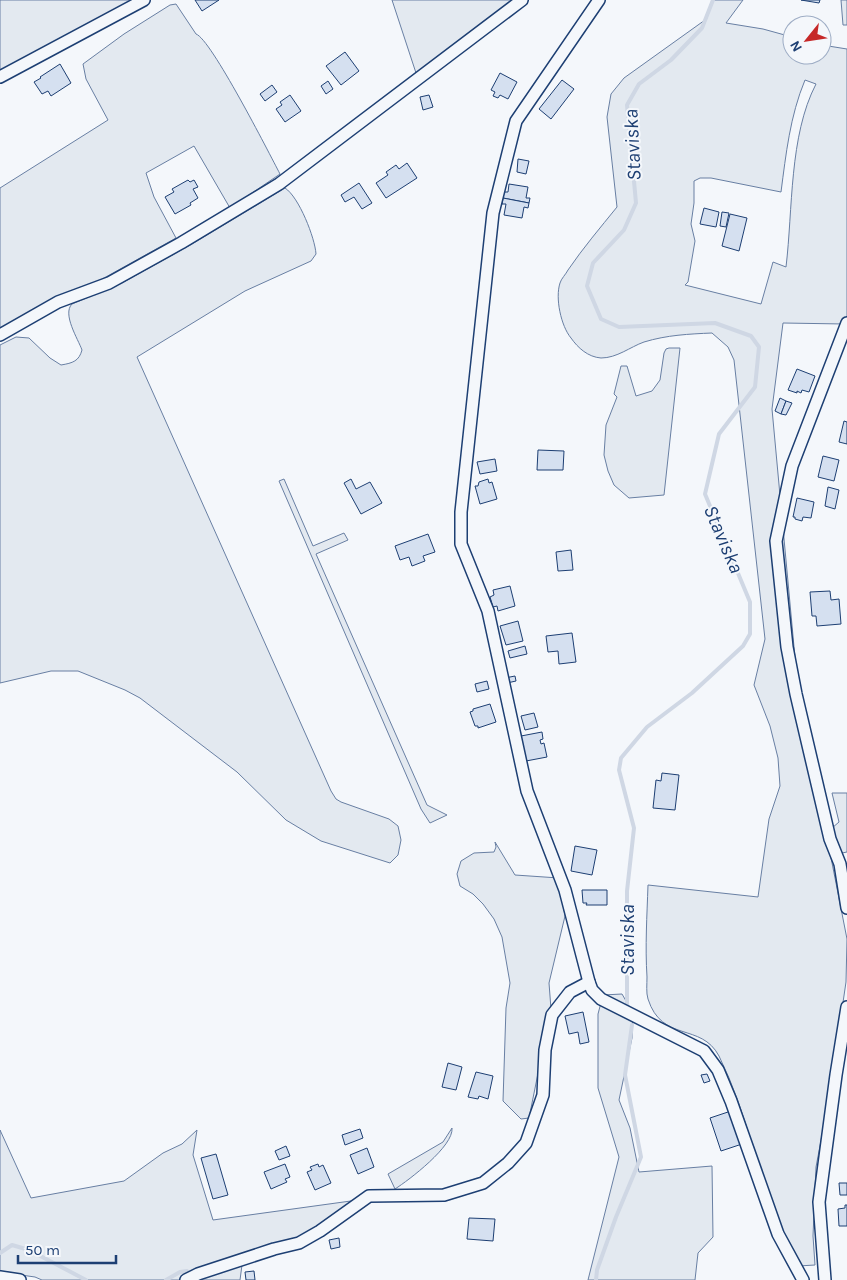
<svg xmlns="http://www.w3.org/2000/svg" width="847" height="1280" font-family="Karla,sans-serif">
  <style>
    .green { fill: #e3e9f0; stroke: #687fa3; fill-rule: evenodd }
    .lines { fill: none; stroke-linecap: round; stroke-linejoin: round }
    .stream { stroke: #cfd7e4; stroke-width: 4 }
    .building { fill: #d5e0f0; stroke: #1d3f73 }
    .street-casing { stroke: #1d3f73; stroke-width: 14 }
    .street { stroke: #f4f7fb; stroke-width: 11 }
    .labels { text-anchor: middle; stroke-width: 4; stroke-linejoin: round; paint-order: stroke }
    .water-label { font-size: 20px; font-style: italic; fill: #1d3f73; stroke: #f4f7fb }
  </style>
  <rect width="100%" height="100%" fill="#f4f7fb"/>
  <!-- green -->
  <g class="green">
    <path d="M0,0H138L0,77Z"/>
    <path d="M392,0H512L416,73Z"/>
    <path d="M712,0H743L726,23L763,29L792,37V55H822V45L847,49V316L844,324L783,323L772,409L798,690L847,939L846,982L829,1098L816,1167L813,1236L815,1265L798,1266C792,1255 785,1244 781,1233C758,1175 747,1112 719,1056C701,1022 662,1043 648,999C646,993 647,984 647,977C645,946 647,916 648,885L758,897L769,819L780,786L778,758L770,726L754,685L765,639L734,360L728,347L712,333C689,334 667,335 644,342C630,347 617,358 601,358C588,357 578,348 571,338C561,326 555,298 560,283C561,279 566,274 568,270C583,248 600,228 617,207L607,117L611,94L624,78L705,20ZM805,80L816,84C789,136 793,209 786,267L773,262L761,304L685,285L688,282L695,241L691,224L694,203V181L700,178H711L781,192C786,154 790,116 805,80Z"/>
    <path d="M841,0H847V25H843Z"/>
    <path d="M176,4L196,34C211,39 269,153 280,174L230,208L194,146L146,173L154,197L176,238L95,283L0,333V188L108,120L86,79L83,64L124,34L170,5Z"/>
    <path d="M285,188C299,197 315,238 316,254L311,261L245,291L137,357L331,791L336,799L341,802L389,819L398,826L401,840L398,855L390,863L321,841L286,820L237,772L140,698L125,690L78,671H51L0,683V345L16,337L29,338L50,358L61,365C73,363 79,361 82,350C78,339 62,314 72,304L122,283L192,244Z"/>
    <path d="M669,348H680L664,495L629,498L614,485L608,471L604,455L606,425L617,397L614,394L621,366H627L636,396L652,391L660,380L664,353L666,349Z"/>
    <path d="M284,479L313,546L344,533L348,540L316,554L427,805L447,815L430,823L421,809L279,481Z"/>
    <path d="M832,793H847V852L842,853L832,828L839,822Z"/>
    <path d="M495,842L515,875L559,878L565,916L549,983L551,1009L529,1118L521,1119L503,1101L506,1008L510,983L502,937L494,919L483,904L473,894L460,886L457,874L461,861L474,853L494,852L496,847Z"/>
    <path d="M622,994L633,1013L632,1038L619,1100L630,1128L639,1172L712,1166L713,1237L698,1253L695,1280H588L619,1157L598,1088V1014L603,995Z"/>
    <path d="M452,1128C454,1146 409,1180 395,1189L388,1174L443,1142Z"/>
    <path d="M0,1130L31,1198L124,1181L163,1153L182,1144L197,1130L193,1155L213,1220L358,1200L325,1225L242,1265L240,1280H42L35,1277L0,1272Z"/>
  </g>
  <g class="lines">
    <!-- stream -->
    <g class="stream">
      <path d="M627,1011V891L634,828L619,770L621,758L647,727L692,693L743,646L750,634V602L705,494L719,434L755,387L759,347L751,336L715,323L619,327L601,319L587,286L593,263L624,230L636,203L627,105L639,84L671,60L702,28L713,0"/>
      <path d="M0,1253L12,1245L29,1250L86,1280"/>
      <path d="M166,1280L180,1272L187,1271"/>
      <path d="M596,1280L597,1270L616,1217L641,1157L625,1075L632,1025"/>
    </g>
  </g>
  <!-- building -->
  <g class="building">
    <path d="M195,0H219L202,11Z"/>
    <path d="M801,0H820L819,3Z"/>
    <path d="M345,52L359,71L341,85L326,66Z"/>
    <path d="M60,64L71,83L51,96L48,91L42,94L34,82L41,78L40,77Z"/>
    <path d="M500,73L517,82L508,99L500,95L498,98L493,96L495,92L491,90Z"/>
    <path d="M562,80L574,89L551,119L539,109Z"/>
    <path d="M328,81L333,89L326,94L321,86Z"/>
    <path d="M272,85L277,92L265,101L260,94Z"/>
    <path d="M290,95L301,111L285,122L276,109L282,105L280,102Z"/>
    <path d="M429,95L433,107L423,110L420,97Z"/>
    <path d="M518,159L529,161L526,174L517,172Z"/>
    <path d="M407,163L417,178L386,198L376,183L388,175L386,172L396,165L399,169Z"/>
    <path d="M188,180L190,182L194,180L198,187L193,189L198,198L190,203L191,205L175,214L165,197L174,192L172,189Z"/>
    <path d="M359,183L372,203L362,209L354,197L345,202L341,195Z"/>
    <path d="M509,184L528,187L526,198H530L529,203L503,198L504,192H508Z"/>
    <path d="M503,198L529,203L528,208L524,207L522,218L504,215L506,204H502Z"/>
    <path d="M704,208L719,212L716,227L700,224Z"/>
    <path d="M722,212L729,213L726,227L720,226Z"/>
    <path d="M730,214L747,218L739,251L722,246Z"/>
    <path d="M797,369L815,376L809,392L802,390L801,393L797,391V393L788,390Z"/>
    <path d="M780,398L786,401L781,414L775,411Z"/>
    <path d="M786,401L792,403L786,415L781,414Z"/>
    <path d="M844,421L847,422V444L839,442Z"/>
    <path d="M538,450L564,451L563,470H537Z"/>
    <path d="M823,456L839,460L834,481L818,477Z"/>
    <path d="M495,459L497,471L480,474L477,462Z"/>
    <path d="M351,479L356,489L370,482L382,503L361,514L344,483Z"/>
    <path d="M488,479L489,483L492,482L497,499L480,504L475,486H478L479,482Z"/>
    <path d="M828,487L839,490L835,509L825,506Z"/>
    <path d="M797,498L814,502L811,518L803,517L802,521L795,519V517H793Z"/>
    <path d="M428,534L435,552L423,556L425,561L412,566L409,557L400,560L395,546Z"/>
    <path d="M571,550L573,570L558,571L556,552Z"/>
    <path d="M510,586L515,606L498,611L497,606L493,607L490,597L494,595L493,590Z"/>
    <path d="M830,591L831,600L839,599L841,624L817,626L816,616H812L810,592Z"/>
    <path d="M518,621L523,641L506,645L500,626Z"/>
    <path d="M572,633L576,662L559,664L558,651L548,652L546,636Z"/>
    <path d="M525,646L527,654L510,658L508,651Z"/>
    <path d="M515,676L516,681L507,683L505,678Z"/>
    <path d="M487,681L489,689L477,692L475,684Z"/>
    <path d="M490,704L496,722L478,728V726H475L470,712L473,711V709Z"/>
    <path d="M534,713L538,727L525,730L521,716Z"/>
    <path d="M542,732L543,739L540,740L541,744L544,743L547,757L526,761L521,736Z"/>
    <path d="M662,773L679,775L675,810L653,808L656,780L661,781Z"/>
    <path d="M575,846L597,850L592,875L571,871Z"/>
    <path d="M582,890H607V905H586L587,903H583Z"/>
    <path d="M583,1012L589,1042L580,1044L578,1032L569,1034L565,1016Z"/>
    <path d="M448,1063L462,1067L456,1090L442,1087Z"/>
    <path d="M476,1072L493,1076L488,1099L479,1096L478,1099L468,1097Z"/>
    <path d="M707,1074L710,1081L704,1083L701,1075Z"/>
    <path d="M731,1111L742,1144L721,1151L710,1118Z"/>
    <path d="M360,1129L363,1138L345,1145L342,1135Z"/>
    <path d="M286,1146L290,1156L279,1160L275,1151Z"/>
    <path d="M367,1148L374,1167L358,1174L350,1155Z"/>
    <path d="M216,1154L228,1195L213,1199L201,1158Z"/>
    <path d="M285,1164L290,1177L285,1179L287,1182L271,1189L264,1172Z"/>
    <path d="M318,1164L319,1167L323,1165L331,1183L315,1190L307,1172L312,1170L310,1167Z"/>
    <path d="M839,1183H847V1195H840Z"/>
    <path d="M845,1205H847V1226H839L838,1209L845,1208Z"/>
    <path d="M469,1218L495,1219L493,1241L467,1239Z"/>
    <path d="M339,1238L340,1247L331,1249L329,1240Z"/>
    <path d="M254,1271L255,1280H246L245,1272Z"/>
  </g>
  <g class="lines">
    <defs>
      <g id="street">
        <path d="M599,0L516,121L493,213L461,512V544L488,611L527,791L565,890L589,982L592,990L601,999L704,1051L718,1070L731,1101L778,1234L803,1280"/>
        <path d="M0,77L144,0"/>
        <path d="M847,323L792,466L776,541L787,647L796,694L830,839L840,864L847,908"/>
        <path d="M0,335L58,302L109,283L181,243L279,184L522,0"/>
        <path d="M0,1277L20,1280"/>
        <path d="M186,1280L198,1274L274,1249L299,1243L320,1231L369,1196L444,1195L483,1183L508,1163L526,1143L543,1095L545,1050L552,1015L570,992L589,982"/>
        <path d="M825,1280L819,1202L836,1075L847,1007"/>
      </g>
    </defs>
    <!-- street casing -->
    <use href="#street" class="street-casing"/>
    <!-- street -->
    <use href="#street" class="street"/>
  </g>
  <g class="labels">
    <!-- water labels -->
    <g class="water-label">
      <text transform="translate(632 145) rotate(-93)" y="7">Staviska</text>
      <text transform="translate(724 539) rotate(67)" y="7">Staviska</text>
      <text transform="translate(627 940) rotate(-90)" y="7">Staviska</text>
    </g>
  </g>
  <!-- north arrow -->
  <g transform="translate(807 40) rotate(240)"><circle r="24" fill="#f4f7fb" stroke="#9eadc5"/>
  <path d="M0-4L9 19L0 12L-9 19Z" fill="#c62828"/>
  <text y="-8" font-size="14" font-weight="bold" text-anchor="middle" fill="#1d3f73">N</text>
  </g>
  <!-- scale -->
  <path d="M18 1255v8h98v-8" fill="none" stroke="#1d3f73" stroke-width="2.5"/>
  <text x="25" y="1255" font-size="15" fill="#1d3f73" stroke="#f4f7fb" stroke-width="4" paint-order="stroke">50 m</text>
</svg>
